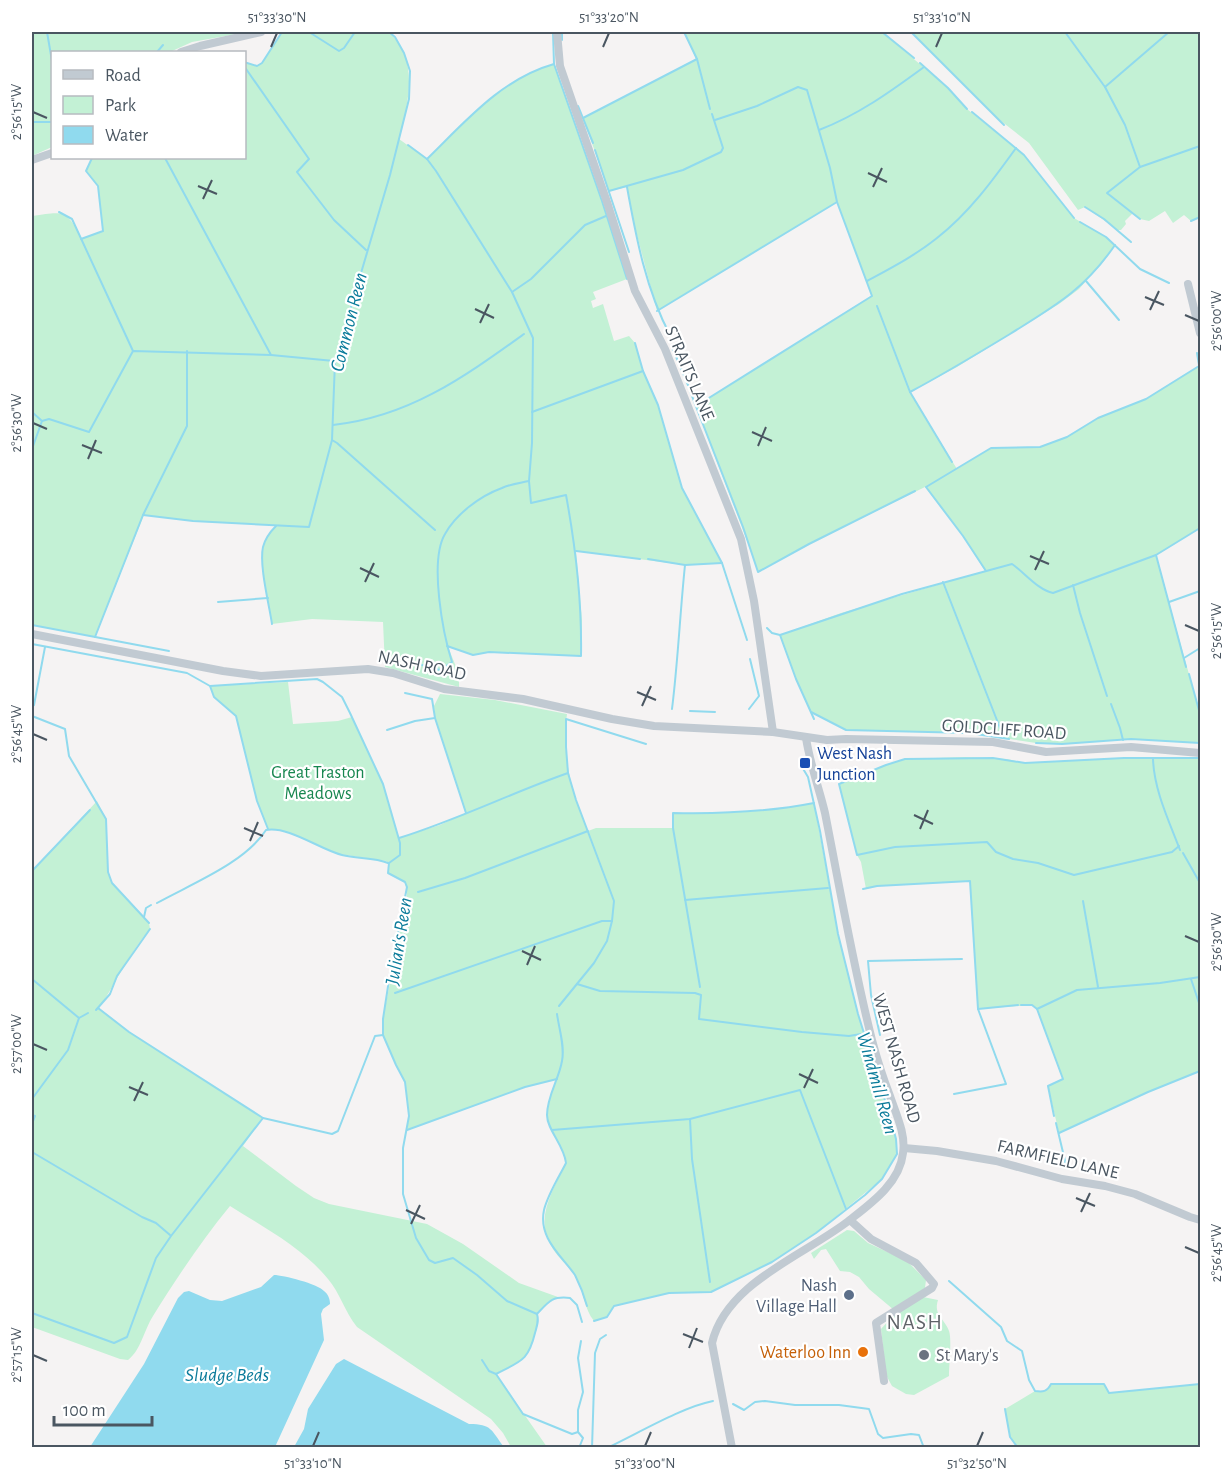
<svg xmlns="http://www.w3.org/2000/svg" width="1232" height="1479" font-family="'Alegreya Sans',sans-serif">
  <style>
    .green { fill: #c3f1d5 }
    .water { fill: #90daee }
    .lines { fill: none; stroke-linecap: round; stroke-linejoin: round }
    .stream { stroke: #90daee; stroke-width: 2 }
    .minor { stroke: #c1cad2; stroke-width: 8 }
    .ticks { fill: none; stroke: #4a5661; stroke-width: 2 }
    .transit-dot { fill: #1a4fb4; stroke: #fff; stroke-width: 2 }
    .service-dot { fill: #5c6f8a; stroke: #fff; stroke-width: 2 }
    .food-dot { fill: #e8710a; stroke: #fff; stroke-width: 2 }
    .worship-dot { fill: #6b7280; stroke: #fff; stroke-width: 2 }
    .labels { text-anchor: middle; stroke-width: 4.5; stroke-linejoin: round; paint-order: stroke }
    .street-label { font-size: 18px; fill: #4a5661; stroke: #fff }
    .transit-label { font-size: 18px; fill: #164399; stroke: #fff; text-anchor: start }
    .park-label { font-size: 18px; fill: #17864f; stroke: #fff }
    .service-label { font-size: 18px; fill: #4e5e75; stroke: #fff; text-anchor: end }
    .food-label { font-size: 18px; fill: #c56008; stroke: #fff; text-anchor: end }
    .worship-label { font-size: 18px; fill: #5b616d; stroke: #fff; text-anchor: start }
    .water-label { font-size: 20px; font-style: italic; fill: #0c7c9b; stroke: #fff }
    .quarter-label { font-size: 21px; letter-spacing: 1.5px; fill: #5f6368; stroke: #fff }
    .neatline { fill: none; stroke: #4a5661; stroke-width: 2 }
    .ticks-label { font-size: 15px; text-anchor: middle; fill: #4a5661 }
  </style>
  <rect width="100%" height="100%" fill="#f5f3f3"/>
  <!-- green -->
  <g class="green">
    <path d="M32,32H248L192,42L170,52H52V147L32,156Z"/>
    <path d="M282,32H389C420,61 408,103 399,139L427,159C465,122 501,79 554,64L602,201L627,279L593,292L596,299L591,301L593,308L603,304L614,341L629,336L635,343L643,371L658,405L682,488L722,563L685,565L576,551L582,621L581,656L489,652L473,655L448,647L459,674V687L385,667L383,622L312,619L272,624C269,605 259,564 264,546C266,538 271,531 276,525L193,521L144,515L95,637L32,625V216C63,212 66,208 82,239L103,231L98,186L86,171L92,158H244L245,62L257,66L262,63Z"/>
    <path d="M684,32H882L948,88L967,109L1024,155L1074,218L1106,237L1115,245L1104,261L1079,289L1059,304L957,367L910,392L957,469L991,448L1040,447L1067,437L1098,418L1146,399L1199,366L1200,371V528L1156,555L1200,714V743L1131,739L1062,744L1036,743L969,733L846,730L811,712L796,679L780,635L841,613L985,571L963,536L925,487L809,544L758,572C739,516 716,462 696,406L872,296L837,202L657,311L632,216L627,187L609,191L583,118L696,59Z"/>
    <path d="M911,32H1200V217L1191,221L1184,215L1173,223L1165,211L1149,221L1140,219L1133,213L1125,221L1126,224L1121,230H1118L1085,207L1078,210L1029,143L996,117Z"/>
    <path d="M288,682L293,724L338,721L352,717L383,784L399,838L440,825L466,813L435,718L434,706L440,694L495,700L567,714C561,754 572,795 588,831L596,828H672L673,813C720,814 768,812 814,803L838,934L858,1014L896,1139L897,1154L882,1179L816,1233L772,1262L711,1292L669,1293L614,1306L607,1317L594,1321C584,1309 584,1291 576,1278C570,1267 560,1260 553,1249C533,1219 553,1191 566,1163C564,1144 549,1133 547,1118C546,1105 553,1091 557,1079L525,1087L407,1130L409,1116L405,1082L396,1065L383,1035V1019L407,894L405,882L388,873L389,863L386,861L339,854L284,831L268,829L257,801L236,717L214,697L210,686Z"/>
    <path d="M966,757L1007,759L1025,763L1124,758H1200V1071L1148,1092L1059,1133L1048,1086L1063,1079L1037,1009L1032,1005L978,1009L970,881L877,886L866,889L861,862L857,855L839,784L886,765L905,759Z"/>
    <path d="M97,801L106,819L108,872L112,883L149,923L150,929C129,953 116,983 99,1008L129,1032L263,1118L243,1146L296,1186L314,1198L329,1204L427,1224L463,1244L519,1283L558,1297L549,1301L537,1313C538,1321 537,1326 535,1333C528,1363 520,1360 496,1374L547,1447H511L503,1433L491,1419L357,1327C345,1312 340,1293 328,1279C303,1248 263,1227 230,1206C202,1240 176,1279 153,1316C144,1330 141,1350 128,1360L120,1359L32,1327V871Z"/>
    <path d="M847,1230L854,1231L868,1243L907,1261L926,1280L925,1288L894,1310L869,1289L859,1277L850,1272L840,1271L826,1249L821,1250L814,1259L811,1253Z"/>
    <path d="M923,1297L938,1300C933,1315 945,1319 949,1331C952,1340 949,1365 949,1376L914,1395L906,1394L892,1386L886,1375L881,1329L892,1317Z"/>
    <path d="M1051,1384H1104L1109,1393L1200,1384V1447H1018L1010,1437L1005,1409L1035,1391L1043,1392L1048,1389Z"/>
  </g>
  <!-- water -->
  <g class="water">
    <path d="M274,1275C283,1275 318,1284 324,1291C328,1294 330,1299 330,1304L323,1309L321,1314L324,1340L275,1447H90L144,1364L178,1298L184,1292L189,1291L210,1300L222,1301L261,1287Z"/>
    <path d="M344,1359L469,1424C492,1424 491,1430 504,1447H294L304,1429L308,1409L336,1364Z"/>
  </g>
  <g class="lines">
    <!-- stream -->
    <g class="stream">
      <path d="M47,32L52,61"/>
      <path d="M309,32L339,51L344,48L355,32"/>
      <path d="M553,32L554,64L602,201L627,279"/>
      <path d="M684,32L697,59L710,109"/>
      <path d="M882,32L914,58"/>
      <path d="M911,32L1004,125"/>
      <path d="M1065,32L1105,87L1125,125L1140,167"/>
      <path d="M185,33L201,32"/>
      <path d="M562,40V32"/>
      <path d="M157,52L163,45"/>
      <path d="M244,62L257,66L262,63L282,32"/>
      <path d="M920,63L948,88L967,109"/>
      <path d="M244,66L309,159L297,172L334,220L366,250"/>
      <path d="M1105,87L1169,32"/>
      <path d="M578,106L593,143"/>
      <path d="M972,112L1024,155L1074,218"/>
      <path d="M583,118L697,59"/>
      <path d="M32,122H52"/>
      <path d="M819,130C858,115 890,92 924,67"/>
      <path d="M408,145L427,159L436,171L512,292L533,338L532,443L529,481L531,503L566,495C576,549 582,601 581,656L489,652L473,655L447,646"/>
      <path d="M595,150L629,252"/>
      <path d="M165,158L271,355"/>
      <path d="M427,159C465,122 501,79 554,64"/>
      <path d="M627,187C636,237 646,290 670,335"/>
      <path d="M609,191L683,170L721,152L723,148L712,114"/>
      <path d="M1085,207L1104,219L1131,242"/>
      <path d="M59,212L72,219L133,351"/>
      <path d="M1140,219L1107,193L1140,167L1200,146"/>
      <path d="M1191,221L1200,217"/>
      <path d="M1080,222L1106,237L1140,269L1169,283"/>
      <path d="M81,239L103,231L98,186L86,171L92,158"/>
      <path d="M867,281C891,268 916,255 937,238C969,213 993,180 1016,148"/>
      <path d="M1086,281L1119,320"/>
      <path d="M512,292L531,279L585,225L606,216"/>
      <path d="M877,306L910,392L952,462"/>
      <path d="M657,311L837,202"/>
      <path d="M635,343L643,371L658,405L682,488L722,563L747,640"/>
      <path d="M672,347L688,385"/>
      <path d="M1197,353L1200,371"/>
      <path d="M690,391L743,527L758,572L809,544L915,491"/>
      <path d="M910,392C944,374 977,354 1010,334C1055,306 1084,290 1115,245"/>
      <path d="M696,406L872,296L837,202L830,168L807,90L798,87L757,106L715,120"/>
      <path d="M32,412L42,421"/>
      <path d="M532,412L643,371"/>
      <path d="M333,425C409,417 464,377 524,334"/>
      <path d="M332,440L337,443L435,530"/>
      <path d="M32,449L42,421L49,419L89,432L133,351L271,355L334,361"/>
      <path d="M143,515L193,521L309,527L332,440L335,361L390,175L409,99L410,71L404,53L395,37L389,32"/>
      <path d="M576,551L640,559"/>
      <path d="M1156,555L1186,667"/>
      <path d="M648,559L685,565L722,563"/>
      <path d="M986,571L963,536L926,487L991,448L1040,447L1067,437L1098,418L1146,399L1199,366"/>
      <path d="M943,582L1000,728"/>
      <path d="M1073,585L1080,613L1107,696"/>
      <path d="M218,602L268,598"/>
      <path d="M1169,602L1200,591"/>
      <path d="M272,624C269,604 259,565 263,547C265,539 270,532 276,526"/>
      <path d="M32,625L169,651"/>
      <path d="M767,628L772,633L780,635L902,594L1012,564C1025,573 1038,590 1053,593L1156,555L1200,528"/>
      <path d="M780,635L796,679L814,719"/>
      <path d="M95,637L143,515L187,426V351"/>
      <path d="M32,644L187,673L210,686L317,679L323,682L342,697L350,713L383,784L400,843V855L389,863L388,873L405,882L407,887L389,980L383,1019V1035L396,1065L405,1082L409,1116L403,1148V1194L416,1238L429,1260L435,1263L453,1258L477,1275L507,1301L537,1314C549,1301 552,1296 570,1298L577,1305L582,1322"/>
      <path d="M1184,658L1200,648"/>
      <path d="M415,663L440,670L452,662C443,634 429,561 445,534C456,514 480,496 502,488C510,484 520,483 529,481"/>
      <path d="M1189,674L1200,714"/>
      <path d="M210,686L214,697L236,716L257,801L268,829"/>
      <path d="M405,693L432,699L435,718L466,813"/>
      <path d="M1111,704L1120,728L1123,740"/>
      <path d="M32,707L34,705L45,647"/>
      <path d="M672,709C678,661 680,613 685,565"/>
      <path d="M749,709L759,696L750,659"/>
      <path d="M690,711L715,712"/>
      <path d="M811,712L846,730L969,733L1009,739"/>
      <path d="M32,716L65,729L69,756L106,819L108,872L112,883L149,923"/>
      <path d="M387,730L415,721L435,718"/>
      <path d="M1036,743L1062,744L1131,739L1200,743"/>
      <path d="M1153,759C1154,790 1169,821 1180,850"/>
      <path d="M399,838C457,820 511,793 568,773"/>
      <path d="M1179,846L1172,852L1074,875L1038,863L1013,859L996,852L987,842L895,847L857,855L839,784L886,765L905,759L993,758L1025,763L1124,758H1200"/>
      <path d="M1183,853L1200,883"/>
      <path d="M32,871L90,810"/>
      <path d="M863,889L877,886L970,881L978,1009L1006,1084L954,1094"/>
      <path d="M418,892L465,878L588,831"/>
      <path d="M685,900L828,888"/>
      <path d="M1083,901L1098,987"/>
      <path d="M157,903C191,884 245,863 266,830C289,826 319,849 342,855C357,859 374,857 388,863"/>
      <path d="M144,917L146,908L151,905"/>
      <path d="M32,979L79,1018"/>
      <path d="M1191,979L1200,1006"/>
      <path d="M577,984L600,991L695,993L701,995L699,1019L802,1032L849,1036L861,1034"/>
      <path d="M700,987L673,828V813C720,814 768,812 814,803"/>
      <path d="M395,993L602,921H612"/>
      <path d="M1021,1005H1032L1037,1009L1063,1079L1048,1086L1054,1116"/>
      <path d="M559,1006L594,963L607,941L612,921L614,901L576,800L568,773L566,747V719L646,744"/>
      <path d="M98,1008L129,1032L263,1118L332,1134L338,1131L375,1036L383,1035"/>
      <path d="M978,1009L1018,1005"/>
      <path d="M1037,1009L1077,990L1160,983L1200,977"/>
      <path d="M96,1010L110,994L117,976L150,929"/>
      <path d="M557,1014C559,1029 565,1046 562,1061C559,1079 547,1096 547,1115C547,1130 564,1145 566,1163C559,1177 548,1194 544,1210C538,1238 561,1255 575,1275C580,1285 584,1295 587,1306"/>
      <path d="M880,1035L871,995L868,961L962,959"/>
      <path d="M32,1099L68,1050L79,1018L88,1013"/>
      <path d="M32,1115L35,1116L32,1124"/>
      <path d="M690,1119L692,1159L710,1282"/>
      <path d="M1056,1123L1066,1165"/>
      <path d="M407,1130L525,1087L557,1079"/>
      <path d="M552,1130L690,1119L800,1090L846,1209"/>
      <path d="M1059,1133L1148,1092L1200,1071"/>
      <path d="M32,1152L142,1217L156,1223L170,1235"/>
      <path d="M949,1281L1001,1327L1007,1341L1022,1351L1029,1380L1035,1391C1043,1392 1047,1392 1051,1384H1104L1109,1393L1200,1384"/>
      <path d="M32,1313L114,1343L127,1337L156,1258L171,1236L263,1118"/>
      <path d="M594,1321L607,1317L614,1306L669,1293L711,1292L772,1262L816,1233L865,1195L882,1179L897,1154L896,1139L891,1120L858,1014L838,934L820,831L808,777L802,767"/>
      <path d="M482,1360L489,1371L496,1374L523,1414L572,1434L578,1432"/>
      <path d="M496,1374C520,1361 528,1362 535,1333C537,1326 539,1321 537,1314"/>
      <path d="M733,1404L744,1410L755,1402L765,1401L795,1405H839L869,1409L878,1434L883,1438L911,1434L919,1435L924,1448"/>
      <path d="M1005,1409L1010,1437L1018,1448"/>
      <path d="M579,1448L583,1438L578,1432V1410L583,1392L578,1358L581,1341"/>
      <path d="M592,1448L595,1353L600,1339L606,1335"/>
      <path d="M607,1448C637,1434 682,1407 713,1401"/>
    </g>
    <!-- minor -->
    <g class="minor">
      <path d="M557,32L560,66L607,202L635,291L665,349L741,539L754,601L773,732"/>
      <path d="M181,52L200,46L261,32"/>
      <path d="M32,160L52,153"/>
      <path d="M1188,284L1200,333"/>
      <path d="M32,634L223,671L261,676L368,669L393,673L444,689L523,699L612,719L654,726L773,732L827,740L846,739L993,742L1046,752L1131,747L1200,753"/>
      <path d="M904,1148L937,1151L996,1161L1062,1179L1105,1186L1135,1194L1190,1217L1200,1220"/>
      <path d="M850,1220L871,1239L916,1263L934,1284L932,1288L876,1323L884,1381"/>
      <path d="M732,1448L712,1343C726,1282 806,1255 851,1219C873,1202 900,1182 903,1153C906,1134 896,1114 890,1096C883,1078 877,1059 872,1040C853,965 840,889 825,813C819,788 810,764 806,738"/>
    </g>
  </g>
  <!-- ticks -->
  <path class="ticks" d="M271,47L277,33M603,47L609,33M936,47L942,33M33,112L47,118M868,173L887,182M198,186L217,194M873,187L882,168M203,199L212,180M1145,297L1164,305M475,309L494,318M1150,310L1159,291M1185,315L1199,321M480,323L489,304M33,423L47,429M752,432L772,441M82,445L102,453M758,446L766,427M88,459L96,440M1030,556L1049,564M360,568L379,577M1035,570L1044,551M365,582L374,563M1185,625L1199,631M637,692L656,700M642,706L651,686M33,734L47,740M914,815L933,824M244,828L263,836M920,829L928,810M250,841L258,822M1185,936L1199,942M522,951L541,960M527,965L535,946M33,1044L47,1050M799,1074L818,1083M129,1087L148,1095M804,1088L813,1069M134,1101L143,1082M1076,1198L1095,1206M406,1210L425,1219M1081,1212L1090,1193M411,1224L420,1205M1185,1247L1199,1253M683,1334L703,1342M689,1348L697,1328M33,1355L47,1361M313,1446L319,1432M645,1446L651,1432M977,1446L983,1432"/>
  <!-- markers -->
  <rect class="transit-dot" x="799" y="757" width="12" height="12" rx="3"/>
  <circle class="service-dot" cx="849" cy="1295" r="6"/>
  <circle class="food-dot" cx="863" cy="1352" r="6"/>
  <circle class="worship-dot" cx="924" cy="1355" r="6"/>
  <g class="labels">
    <!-- street labels -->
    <g class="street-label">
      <text transform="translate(690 373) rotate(67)" y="6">STRAITS LANE</text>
      <text transform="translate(422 665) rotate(12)" y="6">NASH ROAD</text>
      <text transform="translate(1004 729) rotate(4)" y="6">GOLDCLIFF ROAD</text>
      <text transform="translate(897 1058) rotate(74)" y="6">WEST NASH ROAD</text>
      <text transform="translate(1058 1159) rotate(13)" y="6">FARMFIELD LANE</text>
    </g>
    <!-- transit labels -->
    <g class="transit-label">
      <text x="817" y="759">West Nash<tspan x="817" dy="21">Junction</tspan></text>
    </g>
    <!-- park labels -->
    <g class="park-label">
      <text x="318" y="778">Great Traston<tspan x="318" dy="21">Meadows</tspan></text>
    </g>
    <!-- service labels -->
    <g class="service-label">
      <text x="837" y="1291">Nash<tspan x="837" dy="21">Village Hall</tspan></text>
    </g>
    <!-- food labels -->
    <g class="food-label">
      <text x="851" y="1358">Waterloo Inn</text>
    </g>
    <!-- worship labels -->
    <g class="worship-label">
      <text x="936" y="1361">St Mary's</text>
    </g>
    <!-- water labels -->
    <g class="water-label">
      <text transform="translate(348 322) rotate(-76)" y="7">Common Reen</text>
      <text transform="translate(398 941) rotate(-81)" y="7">Julian's Reen</text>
      <text transform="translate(878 1083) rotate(74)" y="7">Windmill Reen</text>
      <text x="227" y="1381">Sludge Beds</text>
    </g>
    <!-- quarter labels -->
    <g class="quarter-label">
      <text x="915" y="1329">NASH</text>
    </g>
  </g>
  <!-- border -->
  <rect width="1232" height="1479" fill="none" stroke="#ffffff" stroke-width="66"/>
  <!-- legend -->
  <rect x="51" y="51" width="195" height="108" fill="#ffffff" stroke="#b7bbc0" stroke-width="1.5"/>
  <rect x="63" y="70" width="30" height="9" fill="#c1cad2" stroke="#b7bbc0" stroke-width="1.5"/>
  <text x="105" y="81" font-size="18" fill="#4a5661">Road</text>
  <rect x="63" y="96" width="30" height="18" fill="#c3f1d5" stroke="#b7bbc0" stroke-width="1.5"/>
  <text x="105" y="111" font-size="18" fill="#4a5661">Park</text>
  <rect x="63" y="126" width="30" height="18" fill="#90daee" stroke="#b7bbc0" stroke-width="1.5"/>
  <text x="105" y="141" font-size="18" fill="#4a5661">Water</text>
  <!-- scale -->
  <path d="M54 1416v9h98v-9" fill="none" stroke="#4a5661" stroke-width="3"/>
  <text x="63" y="1416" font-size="18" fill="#4a5661" stroke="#ffffff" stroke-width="4.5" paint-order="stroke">100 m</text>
  <rect x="33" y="33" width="1166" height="1413" class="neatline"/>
  <g class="ticks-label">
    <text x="277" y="22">51°33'30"N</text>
    <text x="609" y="22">51°33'20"N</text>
    <text x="942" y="22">51°33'10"N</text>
    <text transform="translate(16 112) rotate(-90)" y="5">2°56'15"W</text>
    <text transform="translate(1216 321) rotate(-90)" y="5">2°56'00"W</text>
    <text transform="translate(16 423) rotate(-90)" y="5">2°56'30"W</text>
    <text transform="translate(1216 631) rotate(-90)" y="5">2°56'15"W</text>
    <text transform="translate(16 734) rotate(-90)" y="5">2°56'45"W</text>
    <text transform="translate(1216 942) rotate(-90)" y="5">2°56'30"W</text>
    <text transform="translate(16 1044) rotate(-90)" y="5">2°57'00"W</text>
    <text transform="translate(1216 1253) rotate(-90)" y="5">2°56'45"W</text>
    <text transform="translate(16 1355) rotate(-90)" y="5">2°57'15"W</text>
    <text x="313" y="1468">51°33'10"N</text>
    <text x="645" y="1468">51°33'00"N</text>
    <text x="977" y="1468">51°32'50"N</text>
  </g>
</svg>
